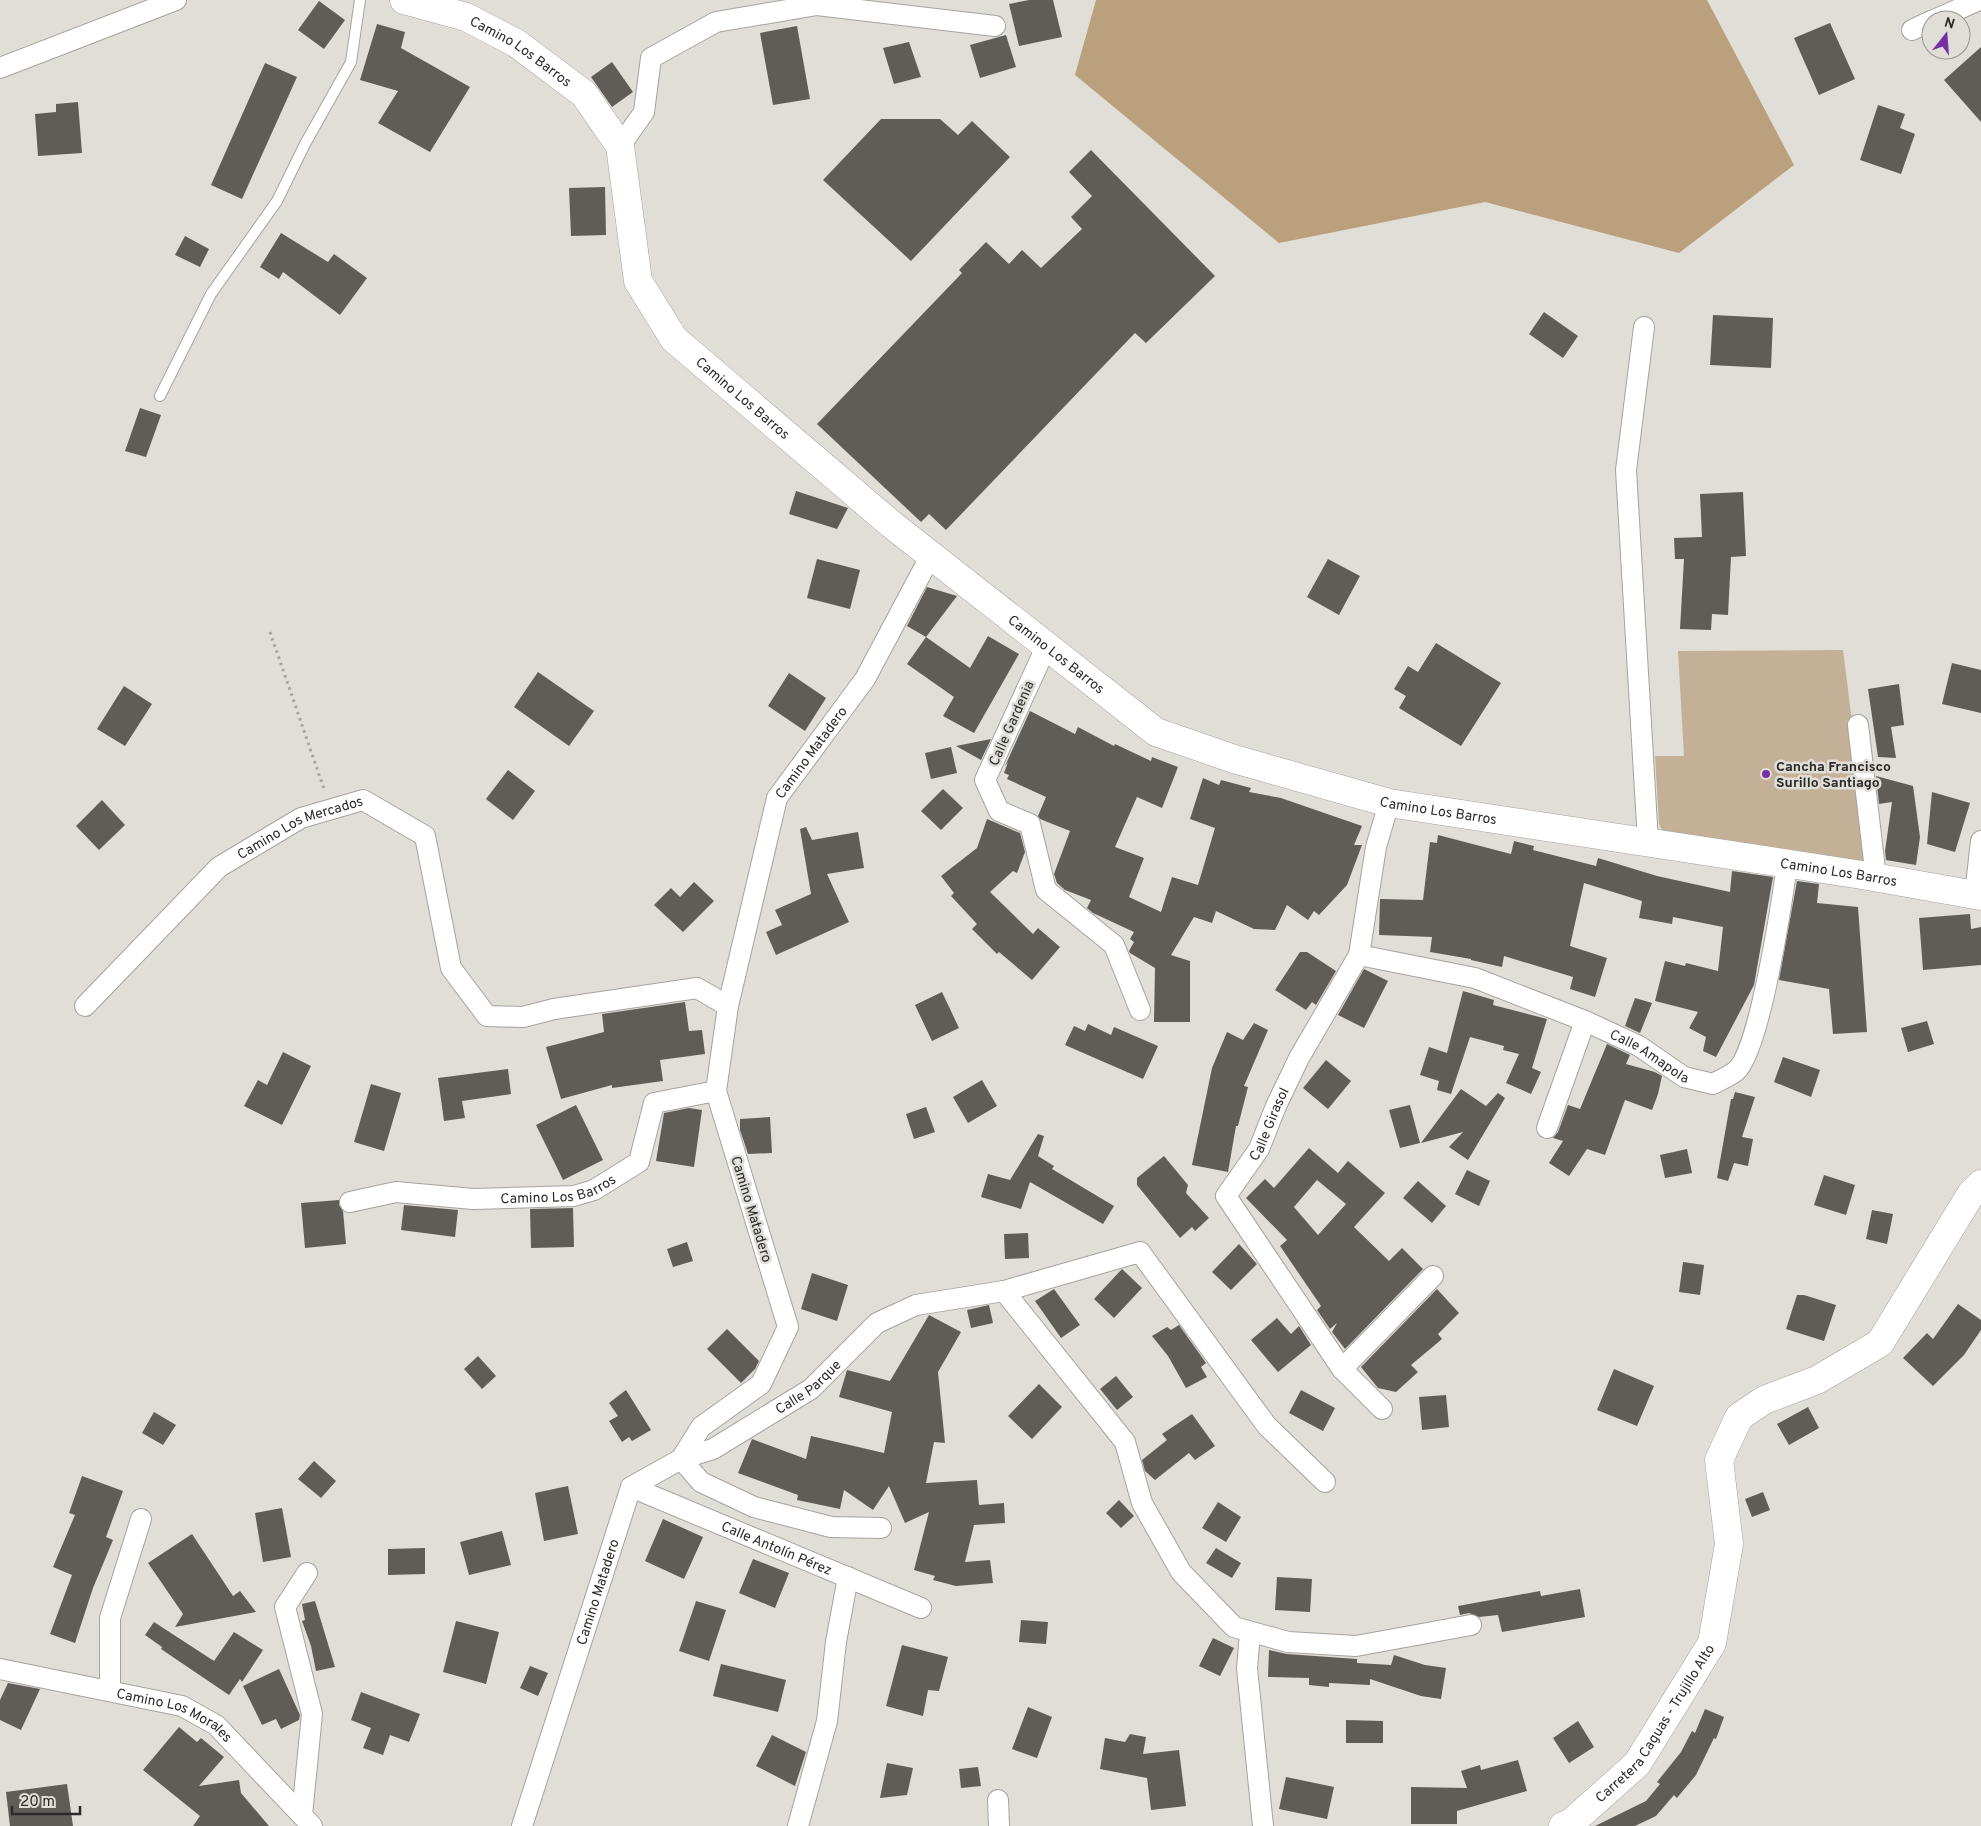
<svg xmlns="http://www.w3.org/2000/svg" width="1981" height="1826" font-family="Overpass,sans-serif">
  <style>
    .green { fill: #c3b096 }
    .forest { fill: #baa07c }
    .building { fill: #605d59; fill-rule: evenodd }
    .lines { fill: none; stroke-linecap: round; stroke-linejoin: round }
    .lane-casing { stroke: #a6a39e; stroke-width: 12 }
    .street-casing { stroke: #a6a39e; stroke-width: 22 }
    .secondary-casing { stroke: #a6a39e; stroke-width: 29 }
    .path { stroke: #a6a49f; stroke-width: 3; stroke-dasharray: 2.5 4; stroke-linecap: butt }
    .lane { stroke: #fff; stroke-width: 10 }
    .street { stroke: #fff; stroke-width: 20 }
    .secondary { stroke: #fff; stroke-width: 28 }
    .poi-dot { fill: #7730a3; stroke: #e1ded8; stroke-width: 2 }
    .labels { text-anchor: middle; stroke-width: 5; stroke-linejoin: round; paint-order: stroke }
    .street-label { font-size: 14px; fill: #2c2b29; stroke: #e1ded8 }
    .poi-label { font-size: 14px; font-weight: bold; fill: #2c2b29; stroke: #e1ded8; text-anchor: start }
  </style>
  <rect width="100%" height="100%" fill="#e1ded8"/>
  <!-- green -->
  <path class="green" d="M1843,650L1870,866L1662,831L1659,823L1655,756H1684L1678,651Z"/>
  <!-- forest -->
  <path class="forest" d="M1096,0H1707L1794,165L1679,253L1485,202L1279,243L1075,75Z"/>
  <!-- building -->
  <g class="building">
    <path d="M1029,0H1053L1062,37L1019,46L1009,4Z"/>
    <path d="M319,1L345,20L324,49L298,30Z"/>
    <path d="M1830,23L1855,79L1819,95L1794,38Z"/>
    <path d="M377,24L405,32L401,48L470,87L430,152L378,123L398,91L360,80Z"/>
    <path d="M797,26L810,99L773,105L760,33Z"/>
    <path d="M1006,35L1016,67L980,78L970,45Z"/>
    <path d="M909,42L921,77L894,84L883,48Z"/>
    <path d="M1981,47V122L1944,80Z"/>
    <path d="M612,62L633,92L612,107L591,77Z"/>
    <path d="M265,63L297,77L242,199L211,185Z"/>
    <path d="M78,102L82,153L38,156L35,114L56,112V104Z"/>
    <path d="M1878,105L1905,114L1900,128L1915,134L1901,174L1860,160Z"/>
    <path d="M881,119H940L958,135L972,121L1010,157L911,261L823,180Z"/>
    <path d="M1091,150L1215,276L1146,343L1135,333L946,530L929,514L921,522L817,424L962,273L959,270L986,242L1009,264L1022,250L1041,268L1082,229L1071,217L1092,196L1069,172Z"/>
    <path d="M605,187L606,235L571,236L569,188Z"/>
    <path d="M281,233L328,262L334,254L367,278L340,315L283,272L279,279L260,267Z"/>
    <path d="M185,236L209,249L200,267L175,255Z"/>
    <path d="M1544,312L1578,336L1563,358L1529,334Z"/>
    <path d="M1713,315L1773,318L1771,368L1710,365Z"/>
    <path d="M140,408L161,415L146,457L125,451Z"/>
    <path d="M796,491L848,508L837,529L789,514Z"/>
    <path d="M1743,492L1746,556L1731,557L1728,615L1712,614L1711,630L1680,629L1684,559H1675L1674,538L1702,537L1700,494Z"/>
    <path d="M817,559L860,570L850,609L807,598Z"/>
    <path d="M1328,559L1360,576L1339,615L1307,597Z"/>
    <path d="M927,587L957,596L926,637L907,626Z"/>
    <path d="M988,636L1019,654L974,733L943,716L954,697L907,664L926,637L970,668Z"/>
    <path d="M1436,643L1501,683L1461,746L1399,708L1406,696L1394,689L1408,666L1418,672Z"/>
    <path d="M1952,663L1981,670V713L1942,704Z"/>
    <path d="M538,672L594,711L569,746L514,707Z"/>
    <path d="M789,673L826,698L805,731L768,706Z"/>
    <path d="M1899,684L1904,725L1891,727L1896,758L1878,757L1868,689Z"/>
    <path d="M124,686L152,704L125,746L97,729Z"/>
    <path d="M1030,711L1075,734L1078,727L1114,746L1115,744L1151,761L1152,757L1178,767L1162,808L1137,797L1115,847L1144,858L1129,897L1161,912L1172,877L1198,885L1215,828L1190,819L1203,778L1219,785L1221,780L1251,788L1249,792L1281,798L1362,826L1354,845H1362L1347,885L1319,915L1314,911L1308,920L1287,905L1275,930L1254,929L1216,911L1212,923L1194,917L1171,955L1190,961V1022H1154L1155,968L1130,953L1129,951L1134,942L1130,939L1134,932L1093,913L1087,908L1091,900L1065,890L1057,883L1054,874L1070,831L1040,819L1038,816L1046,797L1007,779L1009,775L1004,773L1008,762L1005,766Z"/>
    <path d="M991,739L981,760L956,746Z"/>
    <path d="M951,747L957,773L931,779L925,753Z"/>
    <path d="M508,770L535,791L513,820L486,799Z"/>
    <path d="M1876,776L1913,786L1920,837L1916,865L1886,860L1885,851L1892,802L1879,804Z"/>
    <path d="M943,789L963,808L941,830L921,811Z"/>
    <path d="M1932,792L1970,803L1955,852L1927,844Z"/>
    <path d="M102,800L125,825L99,850L76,826Z"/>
    <path d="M987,819L1020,833L1025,852L1017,873L1013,871L990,892L1033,934L1038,928L1060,947L1032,980L999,952L997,954L972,929L977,924L951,896L954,893L941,876L977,848Z"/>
    <path d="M806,827L812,840L858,832L864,868L827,874L849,922L776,955L766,932L782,925L775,910L811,894L800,829Z"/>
    <path d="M1438,835L1511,854L1514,841L1534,846L1533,850L1596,866L1598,858L1657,876L1730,892L1732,871L1773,877L1754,985L1716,1057L1703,1051L1706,1037L1689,1028L1698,1012L1655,1001L1665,961L1685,966L1686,963L1718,971L1723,927L1673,917L1672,924L1639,918L1642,901L1584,883L1570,946L1607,958L1595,997L1570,989L1573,977L1504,956L1502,967L1471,960V959L1430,952L1432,937L1379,935L1380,899L1423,900L1430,842L1437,843Z"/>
    <path d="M1797,881L1819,884L1817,903L1858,907L1867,1032L1833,1034L1829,989L1779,980Z"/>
    <path d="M694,882L714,901L683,932L654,905L671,888L680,897Z"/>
    <path d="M1970,914L1971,929L1981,927V965L1923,970L1919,918Z"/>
    <path d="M1300,952H1307L1336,971L1316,1005L1312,1002L1306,1010L1275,990Z"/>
    <path d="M1364,969L1388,981L1364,1028L1338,1015Z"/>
    <path d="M1463,991L1494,1000L1493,1005L1547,1019L1532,1068L1541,1072L1531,1094L1506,1083L1519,1054L1503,1050L1504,1046L1470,1037L1451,1094L1437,1090L1439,1081L1420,1075L1429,1047L1447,1053Z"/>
    <path d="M942,992L959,1028L932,1041L915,1005Z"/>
    <path d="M1635,998L1652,1003L1640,1033L1625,1026Z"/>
    <path d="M685,1002L689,1031L702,1030L705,1054L660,1060L663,1081L612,1088V1085L561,1099L546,1047L604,1032L602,1014Z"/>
    <path d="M1927,1021L1934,1044L1908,1052L1901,1028Z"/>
    <path d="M1254,1023L1268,1030L1244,1086L1248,1087L1238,1126H1236L1228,1172L1192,1165L1212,1068L1227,1032L1243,1040Z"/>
    <path d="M1088,1024L1111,1035L1114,1027L1158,1046L1143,1079L1065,1045L1074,1026L1085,1031Z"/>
    <path d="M1607,1044L1630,1055L1626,1064L1655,1072L1662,1076L1658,1094L1652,1110L1625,1100L1605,1155L1587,1149L1569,1176L1549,1163L1563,1141L1553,1138L1558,1132L1568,1105L1580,1109Z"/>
    <path d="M283,1052L311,1066L282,1125L244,1106L258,1080L267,1085Z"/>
    <path d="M1783,1057L1820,1070L1811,1097L1774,1082Z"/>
    <path d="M1326,1060L1351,1081L1328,1109L1303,1088Z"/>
    <path d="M508,1069L511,1094L462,1101L465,1118L444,1121L438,1078Z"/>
    <path d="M982,1080L997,1106L968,1123L953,1097Z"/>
    <path d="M371,1084L401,1093L384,1151L354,1142Z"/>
    <path d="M1461,1089L1486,1106L1498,1093L1505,1098L1468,1160L1449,1147L1463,1132L1421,1143Z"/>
    <path d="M1735,1092L1755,1097L1742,1137L1753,1139L1748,1166L1734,1163L1728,1181L1717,1178L1731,1099H1733Z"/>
    <path d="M576,1105L603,1160L563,1180L536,1125Z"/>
    <path d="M1410,1105L1420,1143L1400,1148L1389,1110Z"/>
    <path d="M926,1107L935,1132L914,1139L906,1114Z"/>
    <path d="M689,1108L702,1110L694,1167L656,1161L664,1113Z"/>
    <path d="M770,1117L772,1153L748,1154L740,1130V1119Z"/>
    <path d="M1038,1134L1044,1136L1038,1156L1054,1166L1052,1169L1114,1206L1103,1224L1030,1182L1021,1209L981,1197L988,1174L1010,1180Z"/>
    <path d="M1309,1148L1338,1173L1348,1161L1385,1193L1354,1227L1389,1261L1402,1248L1423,1269L1345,1349L1332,1332L1337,1323L1330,1329L1317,1310L1321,1306L1280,1246L1287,1240L1246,1198L1265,1179L1274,1188ZM1317,1180L1346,1204L1318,1235L1294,1207Z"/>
    <path d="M1687,1149L1692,1173L1665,1178L1660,1155Z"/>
    <path d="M1164,1156L1188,1185L1186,1193L1209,1218L1195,1231L1192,1227L1180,1238L1137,1185V1178Z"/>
    <path d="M1467,1170L1490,1181L1479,1206L1455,1194Z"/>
    <path d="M1824,1175L1855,1185L1846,1215L1814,1205Z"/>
    <path d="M1418,1181L1446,1206L1432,1223L1403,1198Z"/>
    <path d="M339,1200V1205L343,1211L346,1244L305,1248L301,1203Z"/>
    <path d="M404,1205L458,1210L455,1237L401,1230Z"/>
    <path d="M573,1208L574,1247L531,1248L530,1209Z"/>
    <path d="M1872,1210L1893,1214L1887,1244L1866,1239Z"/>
    <path d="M1028,1233L1029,1258L1005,1259L1004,1234Z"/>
    <path d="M687,1242L693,1261L673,1267L667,1249Z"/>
    <path d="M1239,1244L1257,1264L1231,1290L1212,1272Z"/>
    <path d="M1683,1262L1704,1265L1700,1295L1679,1292Z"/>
    <path d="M1122,1269L1142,1288L1114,1318L1094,1299Z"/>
    <path d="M812,1273L848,1285L837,1321L801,1309Z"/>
    <path d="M1054,1289L1080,1325L1061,1338L1035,1301Z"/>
    <path d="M1437,1289L1459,1313L1438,1334L1442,1339L1411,1365L1418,1372L1396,1392L1378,1388L1361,1367Z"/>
    <path d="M1797,1295H1804L1836,1305L1824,1341L1786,1329Z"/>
    <path d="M1958,1304L1981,1320V1330L1964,1355L1933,1386L1903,1358L1927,1333L1933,1339Z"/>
    <path d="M989,1305L993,1323L971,1328L967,1310Z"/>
    <path d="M929,1315L961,1332L938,1372L945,1443L934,1442L926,1483L977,1480L979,1505L1004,1503L1005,1523L974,1525L965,1562L990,1560L993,1583L956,1586L933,1580L935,1576L914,1570L929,1512L905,1523L889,1486L873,1510L844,1490L840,1509L797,1500L798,1495L738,1473L752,1439L806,1459L811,1436L884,1453L892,1412L839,1397L847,1370L890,1381Z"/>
    <path d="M1277,1318L1291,1334L1299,1326L1311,1345L1278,1372L1251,1340Z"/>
    <path d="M1179,1325L1206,1363L1201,1367L1207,1377L1186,1388L1168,1356L1152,1336L1167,1327L1171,1330Z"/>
    <path d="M727,1329L759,1361L755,1369L741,1383L707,1349Z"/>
    <path d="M478,1356L496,1376L482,1389L464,1369Z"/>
    <path d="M1614,1369L1654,1386L1637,1426L1597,1410Z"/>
    <path d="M1116,1376L1133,1397L1117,1410L1100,1389Z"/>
    <path d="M1039,1384L1062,1407L1032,1439L1008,1416Z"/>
    <path d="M626,1390L651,1430L632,1441L629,1437L622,1442L609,1421L618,1416L609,1403Z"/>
    <path d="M1301,1390L1335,1408L1323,1431L1289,1413Z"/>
    <path d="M1446,1395L1449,1427L1422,1430L1419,1397Z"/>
    <path d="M1808,1407L1819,1428L1789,1445L1777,1424Z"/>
    <path d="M154,1412L176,1425L163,1445L142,1433Z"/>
    <path d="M1192,1414L1215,1446L1195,1460L1189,1453L1155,1480L1145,1471L1142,1460L1167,1440L1162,1434Z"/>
    <path d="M314,1461L336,1481L321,1498L298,1479Z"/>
    <path d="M82,1476L123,1491L106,1537L113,1540L93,1588L75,1643L50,1634L72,1575L53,1567L75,1515L69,1513Z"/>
    <path d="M568,1486L578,1534L544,1541L535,1493Z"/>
    <path d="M1763,1492L1770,1510L1752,1517L1745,1499Z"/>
    <path d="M1119,1500L1134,1516L1121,1528L1106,1513Z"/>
    <path d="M1218,1502L1241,1517L1226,1542L1202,1528Z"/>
    <path d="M282,1508L291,1557L263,1562L255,1513Z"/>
    <path d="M663,1519L703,1537L684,1579L645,1561Z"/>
    <path d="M502,1531L511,1565L469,1575L460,1542Z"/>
    <path d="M192,1534L233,1596L240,1591L256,1612L175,1627L183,1614L148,1563Z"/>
    <path d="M425,1548V1574L388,1575V1549Z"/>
    <path d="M1216,1548L1241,1563L1232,1578L1206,1563Z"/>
    <path d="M753,1559L789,1573L775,1608L739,1593Z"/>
    <path d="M1277,1577L1312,1579L1310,1612L1275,1610Z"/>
    <path d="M1580,1589L1585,1617L1502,1632L1498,1615L1479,1617L1469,1613L1460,1615L1458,1606L1540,1591L1541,1596Z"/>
    <path d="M315,1601L335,1667L316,1671L311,1646L302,1621L305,1620L302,1604Z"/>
    <path d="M696,1601L726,1610L709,1661L679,1651Z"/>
    <path d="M1021,1620L1048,1622L1046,1644L1019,1642Z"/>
    <path d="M456,1621L499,1632L486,1684L443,1672Z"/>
    <path d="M154,1622L214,1661L234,1632L263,1650L242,1682L240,1679L229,1695L161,1649L162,1647L145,1635Z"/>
    <path d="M1213,1638L1234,1648L1220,1676L1199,1666Z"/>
    <path d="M902,1645L948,1657L939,1691L928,1690L923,1716L886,1706Z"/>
    <path d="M1269,1650L1287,1654L1357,1659V1663L1391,1665L1394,1655L1425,1665L1446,1668L1441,1699L1421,1696L1370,1679V1685L1329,1683V1687L1309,1685V1678L1268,1677Z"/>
    <path d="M721,1664L786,1680L778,1712L713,1696Z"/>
    <path d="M530,1666L548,1673L538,1696L520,1688Z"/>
    <path d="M279,1669L300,1715L299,1720L281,1729L276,1719L262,1725L243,1686Z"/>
    <path d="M8,1683L40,1689L21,1730L0,1720V1700Z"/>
    <path d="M361,1692L420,1714L409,1742L390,1735L383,1755L363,1748L371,1728L351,1720Z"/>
    <path d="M1028,1707L1052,1717L1037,1758L1012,1749Z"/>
    <path d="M1705,1709L1724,1717L1716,1739L1714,1738L1696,1775L1677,1798L1674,1795L1656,1816L1635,1826H1595L1646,1801L1660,1784L1657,1782L1681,1752L1692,1731L1695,1733Z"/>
    <path d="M1346,1720L1383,1721V1743H1346Z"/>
    <path d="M1578,1721L1594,1747L1569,1763L1553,1738Z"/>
    <path d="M179,1727L197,1742L201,1738L224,1757L199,1786L239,1780L241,1793L269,1826H193L200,1816L143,1770Z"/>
    <path d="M1130,1734L1146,1737L1143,1754L1179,1750L1186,1806L1151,1810L1147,1778L1100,1769L1105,1738L1125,1742Z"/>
    <path d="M772,1735L806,1752L795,1786L756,1766Z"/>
    <path d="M1518,1760L1527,1791L1457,1811V1824H1411V1787L1467,1788L1461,1771L1480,1765L1481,1770Z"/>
    <path d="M887,1763L913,1768L907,1795L880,1798Z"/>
    <path d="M978,1767L981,1786L961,1788L959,1769Z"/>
    <path d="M1286,1777L1334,1787L1327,1819L1279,1809Z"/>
    <path d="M67,1784L73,1826H10L6,1792Z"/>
  </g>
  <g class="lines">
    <defs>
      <path id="lane" d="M160,396L211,294L277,201L305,144L351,62L360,0"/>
      <g id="street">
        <path d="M1934,20L1979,0"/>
        <path d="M1912,30L1931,21"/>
        <path d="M0,68L176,0"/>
        <path d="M620,146L644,112L651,58L716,22L817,5L995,26"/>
        <path d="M1644,327L1626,470L1648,842"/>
        <path d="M1047,645L985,780L999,811L1030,824L1046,890L1114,945L1140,1010"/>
        <path d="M1858,725L1876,878"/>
        <path d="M1975,895L1981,841"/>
        <path id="s1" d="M1359,955L1475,978L1585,1021L1639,1046L1684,1077L1713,1084C1720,1080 1730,1076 1736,1071C1760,1050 1782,901 1787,865"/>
        <path id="s2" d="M85,1006L219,867L301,818L363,800L425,836L451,968L487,1016L523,1017L554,1009L697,988L728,1006"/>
        <path d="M1547,1128L1585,1021"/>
        <path id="s3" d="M350,1202L396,1192L473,1199L574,1196L594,1190L639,1162L654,1103L716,1091"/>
        <path d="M1004,1291L1125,1442L1142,1503L1181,1572L1234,1627L1288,1642L1356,1646L1471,1625"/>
        <path d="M1342,1369L1433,1276"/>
        <path id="s4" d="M1382,1409L1342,1369L1226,1196L1259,1149L1276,1106L1299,1058L1359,955L1376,847L1389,803"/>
        <path id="s5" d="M631,1487L921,1608"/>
        <path id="s6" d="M881,1528L831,1527L754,1507L701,1482L681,1459L713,1449L811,1389L877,1323L916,1305L1004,1291L1140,1252L1267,1426L1325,1482"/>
        <path d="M1250,1633L1247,1668L1263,1826"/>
        <path id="s7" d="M0,1669L182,1706L216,1725L312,1826"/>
        <path d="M110,1691V1618L141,1519"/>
        <path d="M998,1800L999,1826"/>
        <path d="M302,1815L312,1714L285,1607L307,1573"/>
        <path id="s8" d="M522,1826L631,1487L681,1459L701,1427L761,1384L788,1327L716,1091L728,1006L777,798L865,679L931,555"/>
        <path d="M798,1826L827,1721L836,1642L848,1577"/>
      </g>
      <g id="secondary">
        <path id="s9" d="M404,0L466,17L516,43L584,94L620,146L638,281L674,339L891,524L1156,732L1234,759L1389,803L1862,875L1981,896"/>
        <path id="s10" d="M1563,1826L1572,1822L1637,1764L1712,1643L1729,1544L1719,1460L1739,1417L1764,1400L1817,1380L1880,1343L1971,1194L1981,1184"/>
      </g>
    </defs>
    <!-- lane casing -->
    <use href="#lane" class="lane-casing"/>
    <!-- street casing -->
    <use href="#street" class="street-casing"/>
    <!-- secondary casing -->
    <use href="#secondary" class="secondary-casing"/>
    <!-- path -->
    <path class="path" d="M270,632L324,789"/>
    <!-- lane -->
    <use href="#lane" class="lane"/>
    <!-- street -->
    <use href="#street" class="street"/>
    <!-- secondary -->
    <use href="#secondary" class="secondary"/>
  </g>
  <!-- markers -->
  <circle class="poi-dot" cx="1766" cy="774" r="5"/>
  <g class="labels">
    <!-- street labels -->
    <g class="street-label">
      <text dy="5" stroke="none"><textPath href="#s9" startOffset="129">Camino Los Barros</textPath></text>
      <text dy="5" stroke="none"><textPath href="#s9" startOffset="564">Camino Los Barros</textPath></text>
      <text dy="5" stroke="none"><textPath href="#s9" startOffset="969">Camino Los Barros</textPath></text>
      <text transform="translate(1011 723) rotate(-66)" y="5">Calle Gardenia</text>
      <text dy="5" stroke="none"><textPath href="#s8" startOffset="1191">Camino Matadero</textPath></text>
      <text dy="5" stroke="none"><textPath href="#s9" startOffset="1389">Camino Los Barros</textPath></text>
      <text dy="5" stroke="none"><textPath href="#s2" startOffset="284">Camino Los Mercados</textPath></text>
      <text dy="5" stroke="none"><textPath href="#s9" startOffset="1794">Camino Los Barros</textPath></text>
      <text dy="5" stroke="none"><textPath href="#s1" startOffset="310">Calle Amapola</textPath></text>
      <text dy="5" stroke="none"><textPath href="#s4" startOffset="349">Calle Girasol</textPath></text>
      <text dy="5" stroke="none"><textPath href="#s3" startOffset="211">Camino Los Barros</textPath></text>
      <text transform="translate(752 1209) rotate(73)" y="5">Camino Matadero</text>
      <text dy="5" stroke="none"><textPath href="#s6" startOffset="366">Calle Parque</textPath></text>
      <text dy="5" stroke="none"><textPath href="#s5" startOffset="158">Calle Antolín Pérez</textPath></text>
      <text dy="5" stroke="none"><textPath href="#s8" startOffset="246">Camino Matadero</textPath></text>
      <text dy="5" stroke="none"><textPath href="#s7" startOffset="182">Camino Los Morales</textPath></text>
      <text dy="5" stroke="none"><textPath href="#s10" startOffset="140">Carretera Caguas - Trujillo Alto</textPath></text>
    </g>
    <!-- poi labels -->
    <g class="poi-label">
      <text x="1776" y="771">Cancha Francisco<tspan x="1776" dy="16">Surillo Santiago</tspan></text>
    </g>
  </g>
  <!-- north arrow -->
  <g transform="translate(1946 35) rotate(17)"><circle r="24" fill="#e1ded8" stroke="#999692"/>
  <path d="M0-4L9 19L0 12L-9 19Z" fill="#7730a3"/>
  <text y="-8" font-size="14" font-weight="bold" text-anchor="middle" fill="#2c2b29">N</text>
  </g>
  <!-- scale -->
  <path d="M12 1806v8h68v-8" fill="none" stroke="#2c2b29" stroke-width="2.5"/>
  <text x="20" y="1806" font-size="15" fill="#2c2b29" stroke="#e1ded8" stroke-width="4" paint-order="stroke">20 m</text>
</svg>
